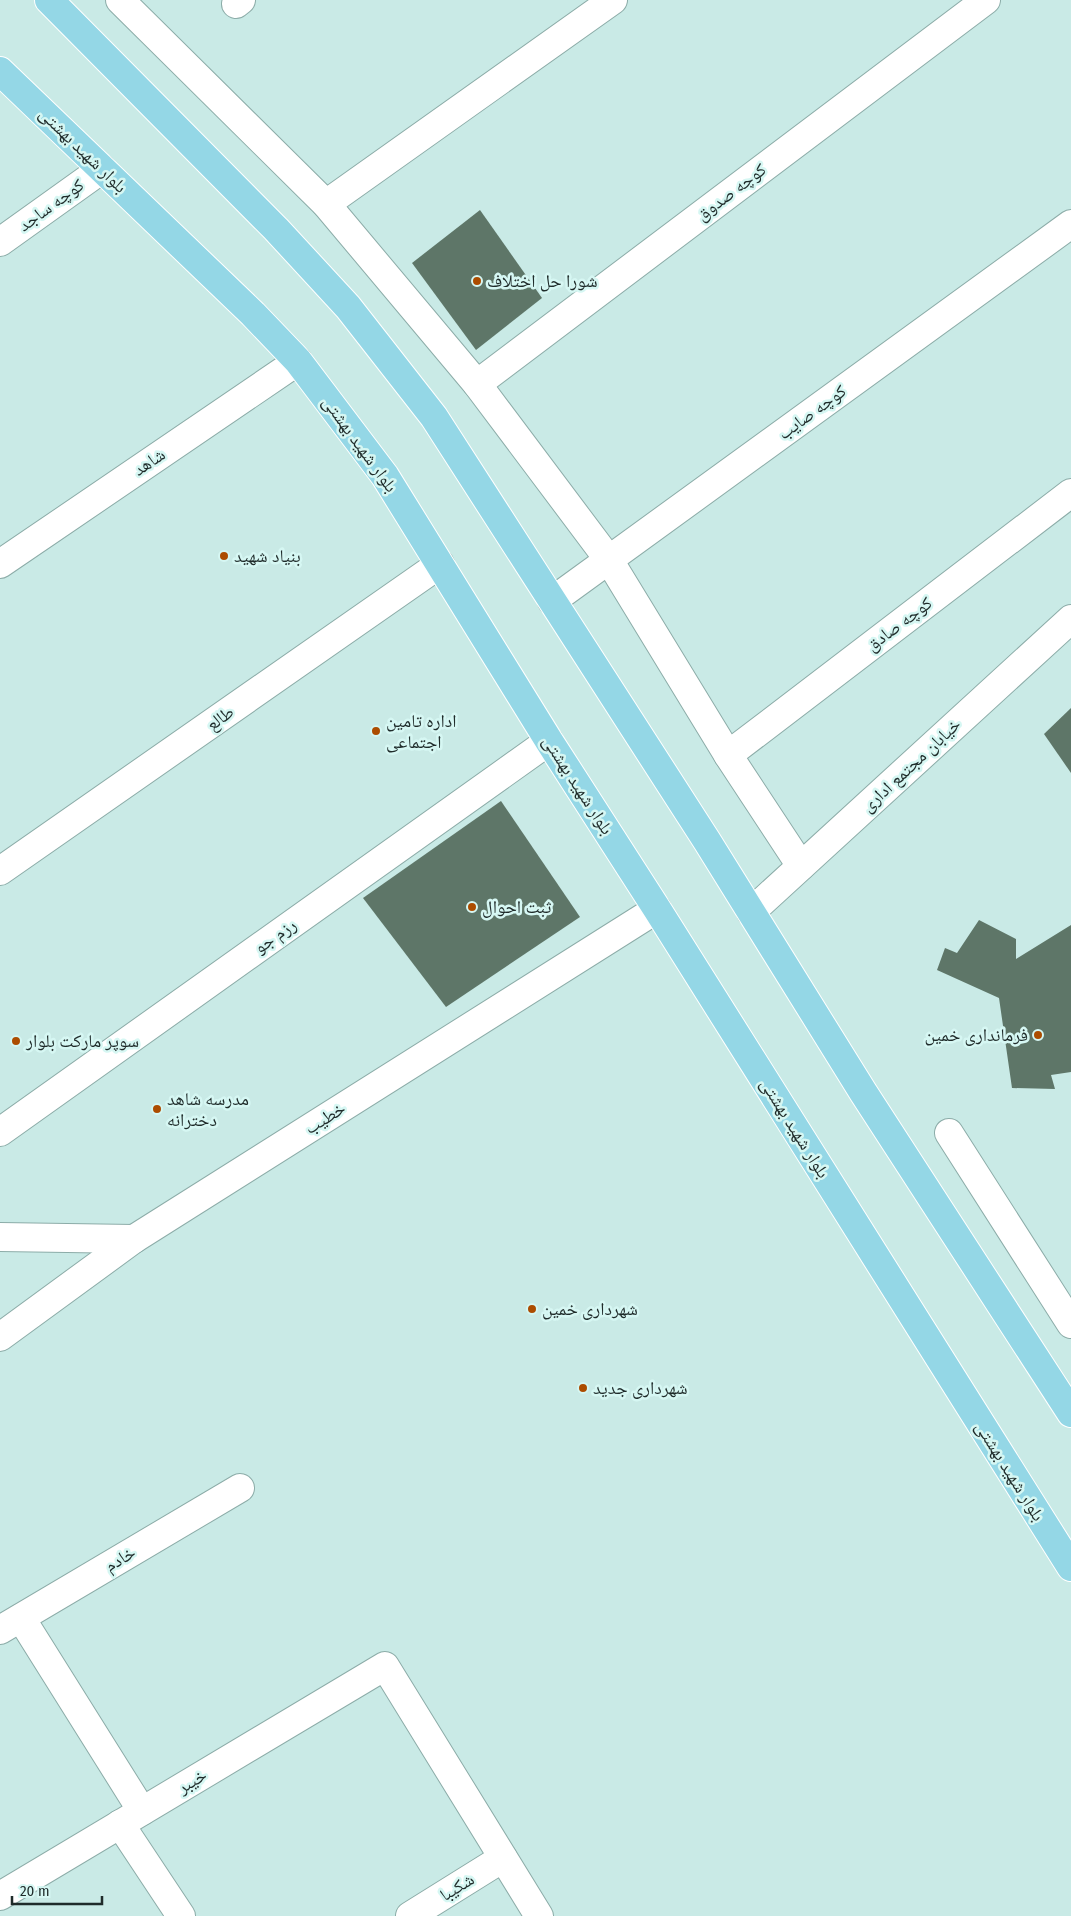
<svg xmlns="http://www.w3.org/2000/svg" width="1071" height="1916" font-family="'Fira Sans Condensed','Noto Naskh Arabic',sans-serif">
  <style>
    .building { fill: #5e7668 }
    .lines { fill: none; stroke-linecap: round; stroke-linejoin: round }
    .minor-casing { stroke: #8caca8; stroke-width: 30 }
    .major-casing { stroke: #fff; stroke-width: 30 }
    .minor { stroke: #fff; stroke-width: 28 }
    .major { stroke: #94d7e6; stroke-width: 28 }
    .poi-dot { fill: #ac4c00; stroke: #d6f7f3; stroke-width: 2 }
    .labels { text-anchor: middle; stroke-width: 5; stroke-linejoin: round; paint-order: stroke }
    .street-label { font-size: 18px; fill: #1f2b2a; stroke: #d6f7f3 }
    .poi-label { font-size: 18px; fill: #1f2b2a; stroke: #d6f7f3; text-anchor: start }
  </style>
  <rect width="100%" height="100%" fill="#c9eae6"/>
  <!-- building -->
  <g class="building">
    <path d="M480,210L542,298L476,350L412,263Z"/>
    <path d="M1071,708V773L1044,734Z"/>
    <path d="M501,801L580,917L446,1007L363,898Z"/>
    <path d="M979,920L1016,939V959L1071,925V1072L1051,1075L1055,1089L1012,1088L999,998L937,970L945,948L957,953Z"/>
  </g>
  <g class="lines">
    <defs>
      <g id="minor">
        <path d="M120,0L326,204L477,384L609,560L728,755L801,866"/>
        <path d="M236,4L241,0"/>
        <path d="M326,204L613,0"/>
        <path d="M0,242L102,169"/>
        <path d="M477,384L986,0"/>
        <path d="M0,564L298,361"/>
        <path d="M552,601L1071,224"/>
        <path d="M728,755L1071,493"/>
        <path d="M0,871L440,564"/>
        <path d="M751,912L1071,619"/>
        <path d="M0,1132L549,741"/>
        <path d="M949,1133L1071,1324"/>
        <path d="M0,1237L134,1239"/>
        <path d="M0,1337L134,1239L657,909"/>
        <path d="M21,1618L142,1811"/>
        <path d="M0,1630L240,1488"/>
        <path d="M120,1824L181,1916"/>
        <path d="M0,1896L385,1666L539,1916"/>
        <path d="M410,1916L503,1858"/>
      </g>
      <g id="major">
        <path d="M49,0L276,229L348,307L434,417L707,841L863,1092L1071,1413"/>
        <path d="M0,71L253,314L298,361L385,476L549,741L657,909L1071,1567"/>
      </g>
    </defs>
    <!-- minor casing -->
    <use href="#minor" class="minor-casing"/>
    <!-- major casing -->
    <use href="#major" class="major-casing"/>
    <!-- minor -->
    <use href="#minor" class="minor"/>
    <!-- major -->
    <use href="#major" class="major"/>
  </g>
  <!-- markers -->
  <g class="poi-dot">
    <circle cx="477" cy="281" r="5"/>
    <circle cx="224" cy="556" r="5"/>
    <circle cx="376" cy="731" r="5"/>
    <circle cx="472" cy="907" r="5"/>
    <circle cx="1038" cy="1035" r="5"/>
    <circle cx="16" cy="1041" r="5"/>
    <circle cx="157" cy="1109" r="5"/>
    <circle cx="532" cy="1309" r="5"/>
    <circle cx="583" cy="1388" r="5"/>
  </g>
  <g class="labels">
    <!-- street labels -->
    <g class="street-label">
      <text transform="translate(83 150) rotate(44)" y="6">بلوار شهید بهشتی</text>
      <text transform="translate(731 192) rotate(-37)" y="6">کوچه صدوق</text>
      <text transform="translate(51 205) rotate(-36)" y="6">کوچه ساجد</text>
      <text transform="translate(812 412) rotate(-36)" y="6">کوچه صایب</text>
      <text transform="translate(360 444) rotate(54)" y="6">بلوار شهید بهشتی</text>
      <text transform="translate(149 462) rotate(-34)" y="6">شاهد</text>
      <text transform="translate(899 624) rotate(-37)" y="6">کوچه صادق</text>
      <text transform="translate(220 718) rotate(-35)" y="6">طالع</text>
      <text transform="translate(911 765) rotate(-43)" y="6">خیابان مجتمع اداری</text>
      <text transform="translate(578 785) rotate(57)" y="6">بلوار شهید بهشتی</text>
      <text transform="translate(275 936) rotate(-35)" y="6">رزم جو</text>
      <text transform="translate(325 1118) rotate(-32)" y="6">خطیب</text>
      <text transform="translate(795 1128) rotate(58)" y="6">بلوار شهید بهشتی</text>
      <text transform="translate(1010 1471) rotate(58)" y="6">بلوار شهید بهشتی</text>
      <text transform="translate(120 1559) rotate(-31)" y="6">خادم</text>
      <text transform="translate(192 1781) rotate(-31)" y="6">خیبر</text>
      <text transform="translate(457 1887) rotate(-32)" y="6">شکیبا</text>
    </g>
    <!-- poi labels -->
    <g class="poi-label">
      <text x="487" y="287">شورا حل اختلاف</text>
      <text x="234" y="562">بنیاد شهید</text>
      <text x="386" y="727">اداره تامین<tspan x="386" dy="21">اجتماعی</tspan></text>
      <text x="482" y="913">ثبت احوال</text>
      <text x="1028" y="1041" text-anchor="end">فرمانداری خمین</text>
      <text x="26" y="1047">سوپر مارکت بلوار</text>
      <text x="167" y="1105">مدرسه شاهد<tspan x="167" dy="21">دخترانه</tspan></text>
      <text x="542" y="1315">شهرداری خمین</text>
      <text x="593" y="1394">شهرداری جدید</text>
    </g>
  </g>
  <!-- scale -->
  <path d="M12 1896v8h90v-8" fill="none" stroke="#1f2b2a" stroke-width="2.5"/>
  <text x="20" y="1896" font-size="15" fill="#1f2b2a" stroke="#d6f7f3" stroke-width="4" paint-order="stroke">20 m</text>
</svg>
